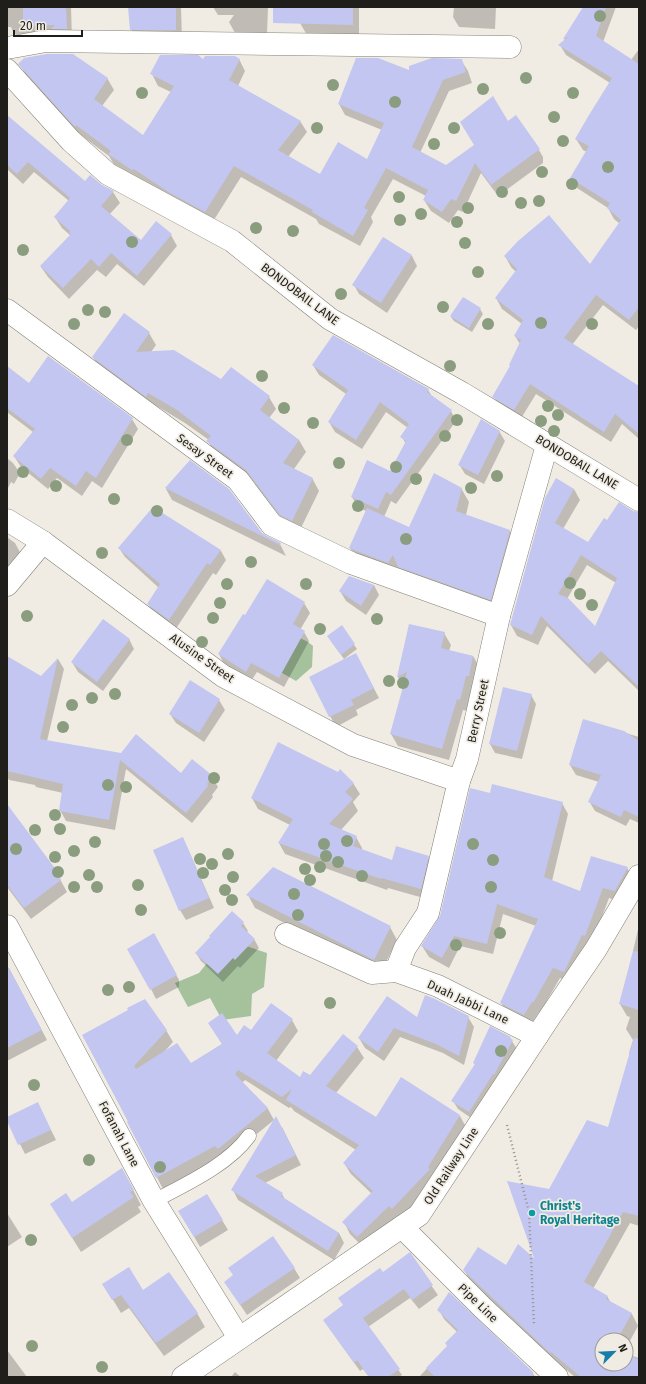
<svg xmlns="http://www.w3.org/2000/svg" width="646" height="1384" font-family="'Fira Sans',sans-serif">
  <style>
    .forest { fill: #a5c29d }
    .shadow { fill: #0003; fill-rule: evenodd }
    .building { fill: #c2c6f0; fill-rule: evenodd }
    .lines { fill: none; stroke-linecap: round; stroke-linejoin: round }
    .lane-casing { stroke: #838078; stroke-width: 15 }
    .street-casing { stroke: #838078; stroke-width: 23 }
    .path { stroke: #95938c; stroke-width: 2.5; stroke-dasharray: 1 3; stroke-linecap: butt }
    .lane { stroke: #fff; stroke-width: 14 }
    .street { stroke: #fff; stroke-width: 22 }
    .tree { fill: #8a9d7e }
    .culture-dot { fill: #0f9aa8; stroke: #f0ece3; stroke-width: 1.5 }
    .labels { text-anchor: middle; stroke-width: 3.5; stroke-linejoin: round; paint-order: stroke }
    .street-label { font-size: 12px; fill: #1f1e1a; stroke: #f0ece3 }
    .culture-label { font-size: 12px; font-weight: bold; fill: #0d838f; stroke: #f0ece3; text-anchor: start }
  </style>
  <rect width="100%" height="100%" fill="#f0ece3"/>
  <!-- forest -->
  <g class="forest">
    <path d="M298,637L308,642L313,646L312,667L296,681L277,670Z"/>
    <path d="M231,941L267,953L264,987L252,994L251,1016L222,1020L210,998L188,1007L175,983L199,973L212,957Z"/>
  </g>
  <!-- shadow -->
  <g class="shadow">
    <path d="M7,7H71L72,39L29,34H14L11,27H7Z"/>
    <path d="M129,7H181L182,41L137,40L131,29Z"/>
    <path d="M213,7H268L267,34L235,33L229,22L234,15H218Z"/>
    <path d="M301,7H359V36L307,35L300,23Z"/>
    <path d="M454,7H496L495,29L459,27L453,17Z"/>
    <path d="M584,7H616L603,42L631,60L639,49V326L636,330L603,305L572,345L639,388V439L622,424L611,442L536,394L520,420L500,408L494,397L511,367L520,344L515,336L522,324L502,309L496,298L516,272L511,267L505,256L590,266L620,224L614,219L608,208L577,188L571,178L587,152L583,150L576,139L610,83L566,55L560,45L565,40L564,39Z"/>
    <path d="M239,59L245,71L238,86L300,121L307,132L288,157L321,175L368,160L382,130L345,115L339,104L410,72L461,60L468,71L472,83L449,91L420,153L446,166L508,122L536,145L543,157V163L498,196L481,173L463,212L458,210L449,223L431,211L424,200L426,196L393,179L371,217L373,222L360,246L319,224L316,219L241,177L212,223L115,166L109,156L82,136V137L26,75L20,64L107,78L114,90L102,106L143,137L171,92L158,86L152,74L203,60Z"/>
    <path d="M7,125L85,183L101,186L113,192L120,203L109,215L141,242L171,235L177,246L144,286L117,264L106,277L97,270L69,299L48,277L41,267L71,236L62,228L55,217L69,201L34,172L23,184L7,169Z"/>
    <path d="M384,238L412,256L417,266L387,313L359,294L354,285Z"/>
    <path d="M480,309L483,314L472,332L454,321L451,317Z"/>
    <path d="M124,315L149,333L156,345L151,352L222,380L269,397L276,409L269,418L299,440L306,452L294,469L312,478L319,491L299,532L288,527L254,482L215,453L208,441L209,440L185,423L155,405L153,408L101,370L93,357Z"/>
    <path d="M313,365L428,390L433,398L451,411L456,421L396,504L391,501L384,517L410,529L461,488L469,502L466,515L510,531L517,544L498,613L407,580L401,569L396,576L358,562L350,548L366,511L358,507L352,497L391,472L406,444L402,437L408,428L386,412L362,449L335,432L329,422L346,394L319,375Z"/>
    <path d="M7,373L29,384L132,419L138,429L102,488L92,481L82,496L57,478L48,489L21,467L14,456L33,432L8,413L7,414Z"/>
    <path d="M499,431L505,441L484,484L465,474L459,464Z"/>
    <path d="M7,458L13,463L20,473L14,484L11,482L8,488Z"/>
    <path d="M190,461L261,533L280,544L286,556L172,500L166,489Z"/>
    <path d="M574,489L580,500L563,529L588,544L607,521L632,512L639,513V691L608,661L595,674L547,626L538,645L517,636L511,625L546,498ZM587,565L616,583L596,628L567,599Z"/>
    <path d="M153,508L221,551L226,560L216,575L213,573L175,630L154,614L148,604L159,588L125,557L119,548Z"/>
    <path d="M7,537L15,543L22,556L7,575Z"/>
    <path d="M374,585L379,595L366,615L346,601L340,591Z"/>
    <path d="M304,603L310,613L300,630L304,632L309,641L284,687L257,672L251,681L224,664L219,654Z"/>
    <path d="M410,625L444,633L451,645L449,651L473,656L480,668L467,711L463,710L449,760L398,746L391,734L404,688L398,677Z"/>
    <path d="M341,627L357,649L344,659L331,641Z"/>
    <path d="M129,639L134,649L103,691L78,672L72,662Z"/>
    <path d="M7,657L41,677L58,659L64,669L47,741L181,774L212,777L218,787L212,795L213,797L192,823L126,769L115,830L66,821L60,810L63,793L36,787L35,785L9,780L7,777Z"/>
    <path d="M361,664L379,698L356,710L358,715L336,727L310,678Z"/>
    <path d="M531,695L536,704L522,759L495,753L490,744Z"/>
    <path d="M219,700L225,710L204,742L176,723L170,714Z"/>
    <path d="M583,720L639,737V823L630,819L626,826L595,811L589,801L599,782L576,775L570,765Z"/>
    <path d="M353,783L360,794L353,802L358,811L341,830L356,837L362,848V850L393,861L428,857L434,868L427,899L388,888L387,890L285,854L279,843L290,825L258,809L252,798Z"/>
    <path d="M490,794L562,803L568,814L552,881L581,892L627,868L634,879L621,902L609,898L591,946L570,983L560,978L540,1013L539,1012L530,1026L508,1014L501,1003L536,926L503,914L493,954L460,946L449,968L429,957L422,946L441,916Z"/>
    <path d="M7,806L56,872L67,892L31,919L7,887Z"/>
    <path d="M183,839L188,849L214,908L186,920L180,910L154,851Z"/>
    <path d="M248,895L390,927L397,940L381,972L255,908Z"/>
    <path d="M243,923L248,931L247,932L254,939L259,948L240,968L238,966L223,982L201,961L196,953Z"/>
    <path d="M639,925V1226L630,1223L593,1289L607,1296L611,1303L632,1314L638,1326L626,1348V1340H602V1364H626V1352L627,1354L639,1358V1377H575L558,1363L557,1364L471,1282L464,1270L537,1262L549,1190L608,1129L630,1056L629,1053L633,1040L626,1029L630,1017L627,1016L620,1004L634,952L633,951Z"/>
    <path d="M161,948L179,980V987L156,999L151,989Z"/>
    <path d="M9,968L47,1040L7,1061V969Z"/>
    <path d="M468,1017L474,1027L464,1065L443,1053L400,1037L384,1061L365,1048L359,1038L417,1019Z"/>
    <path d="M292,1020L298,1031L276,1061L300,1079L310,1077L343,1035L357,1047L364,1058L336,1093L376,1119L460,1116L466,1127L436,1181L399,1220L396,1217L364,1248L350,1234L344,1222L372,1194L351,1174L344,1163L356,1150L294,1111L291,1107L289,1108L245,1080L242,1083L268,1109L274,1120L225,1160L163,1189L84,1036L166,1030L173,1042L165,1051L191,1064L222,1044L209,1023L237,1037Z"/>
    <path d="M510,1038L517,1049L474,1120L458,1109L453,1101L475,1065L474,1063Z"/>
    <path d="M38,1104L56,1140L25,1154L7,1118Z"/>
    <path d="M282,1127L301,1165L265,1183L282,1194L286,1201L339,1233L344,1243L334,1260L238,1200L233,1190Z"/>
    <path d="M130,1184L141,1205L138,1207L141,1212L81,1252L51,1204L71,1203Z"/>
    <path d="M207,1195L228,1230L200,1247L180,1212Z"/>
    <path d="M7,1213L22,1237L7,1247Z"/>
    <path d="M409,1254L438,1295L419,1309L410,1298L368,1327L402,1375L399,1377H369L363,1369L360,1371L330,1329L344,1306Z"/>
    <path d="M294,1268L300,1278L247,1315L225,1282L234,1276Z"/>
    <path d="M104,1285L143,1291L197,1313L205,1327L164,1356L129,1308L121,1313Z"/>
    <path d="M439,1310L532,1372L535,1377H419L448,1346L457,1332L444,1319Z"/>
    <path d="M7,1350L27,1377H7Z"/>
    <path d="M235,1372L241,1377H231Z"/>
  </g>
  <!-- building -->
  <g class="building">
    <path d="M23,7H66L67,29H51L55,25L23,26Z"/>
    <path d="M128,7H176V30H130Z"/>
    <path d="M273,7H353V25L273,23Z"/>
    <path d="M583,7H606L596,36L639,64V307L629,320L596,295L564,338L639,386V434L615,414L604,432L530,384L514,410L492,397L510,366L509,365L521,340L514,336L523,320L495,298L517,269L504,256L518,241L549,215L590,264L621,220L607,208L610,203L570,178L589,146L575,139L589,115L612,78L558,45L568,37L563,39Z"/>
    <path d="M47,54H73L108,78L94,99L143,135L174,86L150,74L160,55H198L203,59L205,56H235L240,59L229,80L301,121L278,150L320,174L338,142L367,159L384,123L338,104L356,58H378L409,70V66L432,58L462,59L466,72L443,80L412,147L446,165L474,145L460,122L493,96L508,121L516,115L540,149L491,185L475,163L456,201L451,199L442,212L423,200L428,190L386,168L364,208L368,210L353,236L312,212L313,210L234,166L205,212L170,193L134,169L132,170L108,154L111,151L76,125L75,127L18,64L24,58Z"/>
    <path d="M7,115L85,181L90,175L102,185L114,191L101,206L141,240L156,221L172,234L137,276L111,253L99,267L91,259L63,288L40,266L71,234L69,233L70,231L54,217L70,198L28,162L17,174L7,165Z"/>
    <path d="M383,237L412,255L381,303L352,285Z"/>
    <path d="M463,297L481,308L469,328L450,316Z"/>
    <path d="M124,313L150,332L136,352L174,350L221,379L231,367L270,396L260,410L299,440L283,463L313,478L292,521L280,515L246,470L206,441L211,436L177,410L148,393L146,397L92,357Z"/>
    <path d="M333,335L429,389L427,392L452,410L391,495L386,492L378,509L351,497L367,460L390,471L406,441L400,437L409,424L380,402L356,440L328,422L348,390L312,365Z"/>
    <path d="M48,356L133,418L96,478L86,471L76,486L50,468L41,479L13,456L35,429L7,408V366L29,383Z"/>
    <path d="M481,419L500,431L478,475L458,465Z"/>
    <path d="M190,460L229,489L262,533L267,536L281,543L280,545L165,488Z"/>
    <path d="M434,473L462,488L456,511L510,530L491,600L398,567L393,555L388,563L349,548L367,508L409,527Z"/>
    <path d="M556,478L574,489L555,523L588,542L604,518L607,520L619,502L633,511L639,512V687L601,651L588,664L541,616L532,635L510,625L545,498ZM581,555L617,578L595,626L568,598L558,594Z"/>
    <path d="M153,507L221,550L210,565L207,563L169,620L147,604L160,584L118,548Z"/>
    <path d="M349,576L374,585L361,606L339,591Z"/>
    <path d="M267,579L305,602L293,624L305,631L279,678L251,663L246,672L218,654L243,614L245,615Z"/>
    <path d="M103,619L130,639L97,682L71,662Z"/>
    <path d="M409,624L445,632L441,648L473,656L469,676H466L460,700L457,699L442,749L390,734L407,672L397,677Z"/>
    <path d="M342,625L355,644L341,655L327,636Z"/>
    <path d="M356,653L374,688L351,700L354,705L329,717L309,677Z"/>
    <path d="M7,656L41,676L58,658L40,739L121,753L136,734L181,773L192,759L213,776L207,784L208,786L186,813L120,760L109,820L59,811L63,784L7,771Z"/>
    <path d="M190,680L220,699L199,733L169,714Z"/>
    <path d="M503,687L532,694L517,751L489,744Z"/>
    <path d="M583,719L624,731L639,741V817L624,810L621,817L588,802L601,775L569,765Z"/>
    <path d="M278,742L338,772L340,769L354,783L345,792L353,799L329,824L357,836L353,846L392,860L396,846L429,856L421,889L381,878V879L278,843L293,819L251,798Z"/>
    <path d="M492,784L563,802L544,877L580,891L591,856L628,867L615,891L603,888L585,936L582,935L564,972L553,968L533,1003L532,1002L524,1015L500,1003L538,919L497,904L487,944L454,936L442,958L421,946L440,916L470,788L490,793Z"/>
    <path d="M7,804L57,871L61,880L24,908L7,885Z"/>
    <path d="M183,837L209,898L179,911L153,850Z"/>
    <path d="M273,867L391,926L374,960L246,895Z"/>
    <path d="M232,911L244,922L241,926L255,939L235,960L233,958L218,974L195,953L210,937L209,936Z"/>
    <path d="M154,933L177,975L150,990L127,949Z"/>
    <path d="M633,951L639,952V1010L619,1004Z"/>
    <path d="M7,965L42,1030L7,1048Z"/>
    <path d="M425,995L433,998L469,1016L459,1056L436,1044L394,1028L378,1052L358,1038L387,996L417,1017Z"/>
    <path d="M145,999L167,1030L134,1066L136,1069L177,1043L191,1063L222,1044L208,1023L222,1013L237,1035L244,1025L251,1030L271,1003L293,1019L267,1053L300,1077L303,1071L310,1075L343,1034L358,1046L326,1086L376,1117L401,1077L460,1115L428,1167L430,1169L392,1209L389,1206L357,1237L342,1222L373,1191L343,1163L359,1145L286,1100L292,1089L282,1097L238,1070L235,1074L268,1108L218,1149L215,1146L156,1178L127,1122L128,1121L82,1035L128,1010L127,1008Z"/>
    <path d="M490,1026L511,1037L510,1038L513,1040L494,1075L493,1074L469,1112L451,1101L475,1064L473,1063Z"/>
    <path d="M634,1038L639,1039V1216L623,1212L584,1282L608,1296L606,1299L632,1313L617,1340H602V1364H626V1353L639,1360V1377H581L551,1352L550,1353L463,1270L478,1247L506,1265L518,1244L534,1258L507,1181L549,1189L587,1120L608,1127Z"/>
    <path d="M38,1102L51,1130L18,1145L7,1121V1117Z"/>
    <path d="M276,1116L296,1155L255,1176L283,1193L281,1196L339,1233L328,1251L231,1190Z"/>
    <path d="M122,1168L134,1190L130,1192L134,1197L72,1238L50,1204L66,1193L72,1202Z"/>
    <path d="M207,1194L223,1220L194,1237L178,1211Z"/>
    <path d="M273,1236L295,1268L240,1305L224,1282L233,1275L228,1268Z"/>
    <path d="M410,1252L433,1285L412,1300L404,1289L363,1318L400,1369L388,1377H369L357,1360L354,1363L323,1320L343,1305L338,1298L380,1268L383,1272Z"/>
    <path d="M129,1267L143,1290L169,1272L198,1313L156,1343L121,1295L112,1300L102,1284Z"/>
    <path d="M449,1292L533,1372L532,1377H435L426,1368L447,1346L445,1343L458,1330L437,1310Z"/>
  </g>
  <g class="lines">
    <defs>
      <path id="lane" d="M154,1201C186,1184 228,1165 249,1136"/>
      <g id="street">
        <path d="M7,48L46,41L510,47"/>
        <path d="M7,70L71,141L108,174L232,241L330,319L462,393L639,500"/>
        <path d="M7,310L238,480L272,525L351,563L499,616"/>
        <path d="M7,520L43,542L223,676L353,745L459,781"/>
        <path d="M7,585L43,542"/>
        <path d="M7,926L154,1201L239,1338"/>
        <path d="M286,934L372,973L396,971L438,986L537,1036"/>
        <path d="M396,971L405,948L428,913L459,781L467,759L499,616L547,445"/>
        <path d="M402,1227L483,1308L557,1377"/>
        <path d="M183,1377L419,1215L551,1015L596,949L639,876"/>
      </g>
    </defs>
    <!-- lane casing -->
    <use href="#lane" class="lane-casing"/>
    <!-- street casing -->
    <use href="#street" class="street-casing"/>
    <!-- path -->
    <path class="path" d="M507,1125L529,1212L534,1325"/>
    <!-- lane -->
    <use href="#lane" class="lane"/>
    <!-- street -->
    <use href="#street" class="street"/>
  </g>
  <!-- trees -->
  <g class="tree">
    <circle cx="600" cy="16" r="6"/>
    <circle cx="526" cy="78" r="6"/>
    <circle cx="333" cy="85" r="6"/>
    <circle cx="483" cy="89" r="6"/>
    <circle cx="142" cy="93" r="6"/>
    <circle cx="573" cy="93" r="6"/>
    <circle cx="395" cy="102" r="6"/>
    <circle cx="554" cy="117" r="6"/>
    <circle cx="317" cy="128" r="6"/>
    <circle cx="454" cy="128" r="6"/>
    <circle cx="563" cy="141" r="6"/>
    <circle cx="434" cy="144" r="6"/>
    <circle cx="608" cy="167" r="6"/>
    <circle cx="542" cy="172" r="6"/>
    <circle cx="572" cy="184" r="6"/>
    <circle cx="502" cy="192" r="6"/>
    <circle cx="399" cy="197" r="6"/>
    <circle cx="539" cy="201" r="6"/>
    <circle cx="521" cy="203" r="6"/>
    <circle cx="468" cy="208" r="6"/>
    <circle cx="421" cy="214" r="6"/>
    <circle cx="400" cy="220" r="6"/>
    <circle cx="457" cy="222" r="6"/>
    <circle cx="256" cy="228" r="6"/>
    <circle cx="293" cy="231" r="6"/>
    <circle cx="132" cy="242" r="6"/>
    <circle cx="465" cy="243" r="6"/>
    <circle cx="23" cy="250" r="6"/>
    <circle cx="478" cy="272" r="6"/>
    <circle cx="341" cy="294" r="6"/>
    <circle cx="443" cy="307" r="6"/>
    <circle cx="88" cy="310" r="6"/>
    <circle cx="105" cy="312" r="6"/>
    <circle cx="541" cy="323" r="6"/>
    <circle cx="74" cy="324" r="6"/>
    <circle cx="488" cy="324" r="6"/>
    <circle cx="592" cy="324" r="6"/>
    <circle cx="450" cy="366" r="6"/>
    <circle cx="262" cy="376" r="6"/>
    <circle cx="548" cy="406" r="6"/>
    <circle cx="284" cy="408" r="6"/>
    <circle cx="558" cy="415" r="6"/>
    <circle cx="457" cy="420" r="6"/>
    <circle cx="541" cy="421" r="6"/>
    <circle cx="313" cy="423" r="6"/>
    <circle cx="554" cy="431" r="6"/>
    <circle cx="445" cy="436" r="6"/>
    <circle cx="127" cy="440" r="6"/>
    <circle cx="339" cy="463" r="6"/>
    <circle cx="396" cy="467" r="6"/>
    <circle cx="23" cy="472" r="6"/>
    <circle cx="497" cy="476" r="6"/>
    <circle cx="416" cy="479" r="6"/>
    <circle cx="56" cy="486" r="6"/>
    <circle cx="471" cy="488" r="6"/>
    <circle cx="114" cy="499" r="6"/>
    <circle cx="358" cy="506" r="6"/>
    <circle cx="157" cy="511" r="6"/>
    <circle cx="406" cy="539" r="6"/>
    <circle cx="102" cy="553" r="6"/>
    <circle cx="251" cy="562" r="6"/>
    <circle cx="570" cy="583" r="6"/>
    <circle cx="227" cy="584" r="6"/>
    <circle cx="306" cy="584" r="6"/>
    <circle cx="580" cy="594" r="6"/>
    <circle cx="220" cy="603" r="6"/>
    <circle cx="592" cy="605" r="6"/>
    <circle cx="27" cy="616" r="6"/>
    <circle cx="213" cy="618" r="6"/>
    <circle cx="377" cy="619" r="6"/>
    <circle cx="320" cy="629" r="6"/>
    <circle cx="202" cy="642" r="6"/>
    <circle cx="389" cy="681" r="6"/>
    <circle cx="403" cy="683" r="6"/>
    <circle cx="115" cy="694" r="6"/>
    <circle cx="92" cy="698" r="6"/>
    <circle cx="72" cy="705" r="6"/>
    <circle cx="63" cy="727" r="6"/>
    <circle cx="214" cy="778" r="6"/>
    <circle cx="108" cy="785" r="6"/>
    <circle cx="126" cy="787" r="6"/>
    <circle cx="55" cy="815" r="6"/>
    <circle cx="60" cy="829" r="6"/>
    <circle cx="35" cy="830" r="6"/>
    <circle cx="347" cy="841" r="6"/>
    <circle cx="95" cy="842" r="6"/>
    <circle cx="324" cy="844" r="6"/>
    <circle cx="473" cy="844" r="6"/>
    <circle cx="16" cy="849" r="6"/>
    <circle cx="74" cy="851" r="6"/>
    <circle cx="228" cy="854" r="6"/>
    <circle cx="326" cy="856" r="6"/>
    <circle cx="55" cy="857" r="6"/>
    <circle cx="200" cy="859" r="6"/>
    <circle cx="493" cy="860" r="6"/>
    <circle cx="338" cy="862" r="6"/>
    <circle cx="212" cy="864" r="6"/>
    <circle cx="320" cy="867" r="6"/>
    <circle cx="305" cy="869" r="6"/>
    <circle cx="58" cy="872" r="6"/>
    <circle cx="203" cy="873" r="6"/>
    <circle cx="89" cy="875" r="6"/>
    <circle cx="362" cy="876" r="6"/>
    <circle cx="233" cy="877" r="6"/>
    <circle cx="310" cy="880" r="6"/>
    <circle cx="138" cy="885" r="6"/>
    <circle cx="74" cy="887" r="6"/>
    <circle cx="97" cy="887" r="6"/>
    <circle cx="491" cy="887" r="6"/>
    <circle cx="225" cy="890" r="6"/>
    <circle cx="294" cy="894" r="6"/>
    <circle cx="232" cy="900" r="6"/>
    <circle cx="141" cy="910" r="6"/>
    <circle cx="298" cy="915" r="6"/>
    <circle cx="500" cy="933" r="6"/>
    <circle cx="456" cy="945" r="6"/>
    <circle cx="129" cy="987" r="6"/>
    <circle cx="108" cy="990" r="6"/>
    <circle cx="330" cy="1003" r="6"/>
    <circle cx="501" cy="1051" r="6"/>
    <circle cx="34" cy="1085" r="6"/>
    <circle cx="89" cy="1160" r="6"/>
    <circle cx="160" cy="1167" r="6"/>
    <circle cx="31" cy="1240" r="6"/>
    <circle cx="32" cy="1346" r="6"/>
    <circle cx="102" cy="1367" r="6"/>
  </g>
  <!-- markers -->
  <circle class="culture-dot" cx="532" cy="1213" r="4"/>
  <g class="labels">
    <!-- street labels -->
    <g class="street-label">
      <text transform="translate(300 294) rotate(37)" y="4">BONDOBAIL LANE</text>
      <text transform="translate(205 456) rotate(36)" y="4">Sesay Street</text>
      <text transform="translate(577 462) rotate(31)" y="4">BONDOBAIL LANE</text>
      <text transform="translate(202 658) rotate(35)" y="4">Alusine Street</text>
      <text transform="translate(478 711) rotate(-78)" y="4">Berry Street</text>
      <text transform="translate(468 1002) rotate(25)" y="4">Duah Jabbi Lane</text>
      <text transform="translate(119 1134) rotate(62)" y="4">Fofanah Lane</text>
      <text transform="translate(451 1166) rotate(-57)" y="4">Old Railway Line</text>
      <text transform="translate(478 1303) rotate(44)" y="4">Pipe Line</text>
    </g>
    <!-- culture labels -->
    <g class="culture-label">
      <text x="540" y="1210">Christ's<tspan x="540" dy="14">Royal Heritage</tspan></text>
    </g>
  </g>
  <!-- border -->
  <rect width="646" height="1384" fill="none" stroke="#1f1e1a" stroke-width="16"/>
  <!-- north arrow -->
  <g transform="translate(614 1352) rotate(66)"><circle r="19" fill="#f0ece3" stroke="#9c9a93"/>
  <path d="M0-3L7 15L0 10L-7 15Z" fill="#167ea8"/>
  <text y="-6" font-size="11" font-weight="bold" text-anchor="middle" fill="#1f1e1a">N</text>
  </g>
  <!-- scale -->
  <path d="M14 30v6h68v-6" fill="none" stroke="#1f1e1a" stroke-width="2"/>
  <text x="20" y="30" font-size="12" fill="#1f1e1a" stroke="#f0ece3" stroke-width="3" paint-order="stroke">20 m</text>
</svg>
